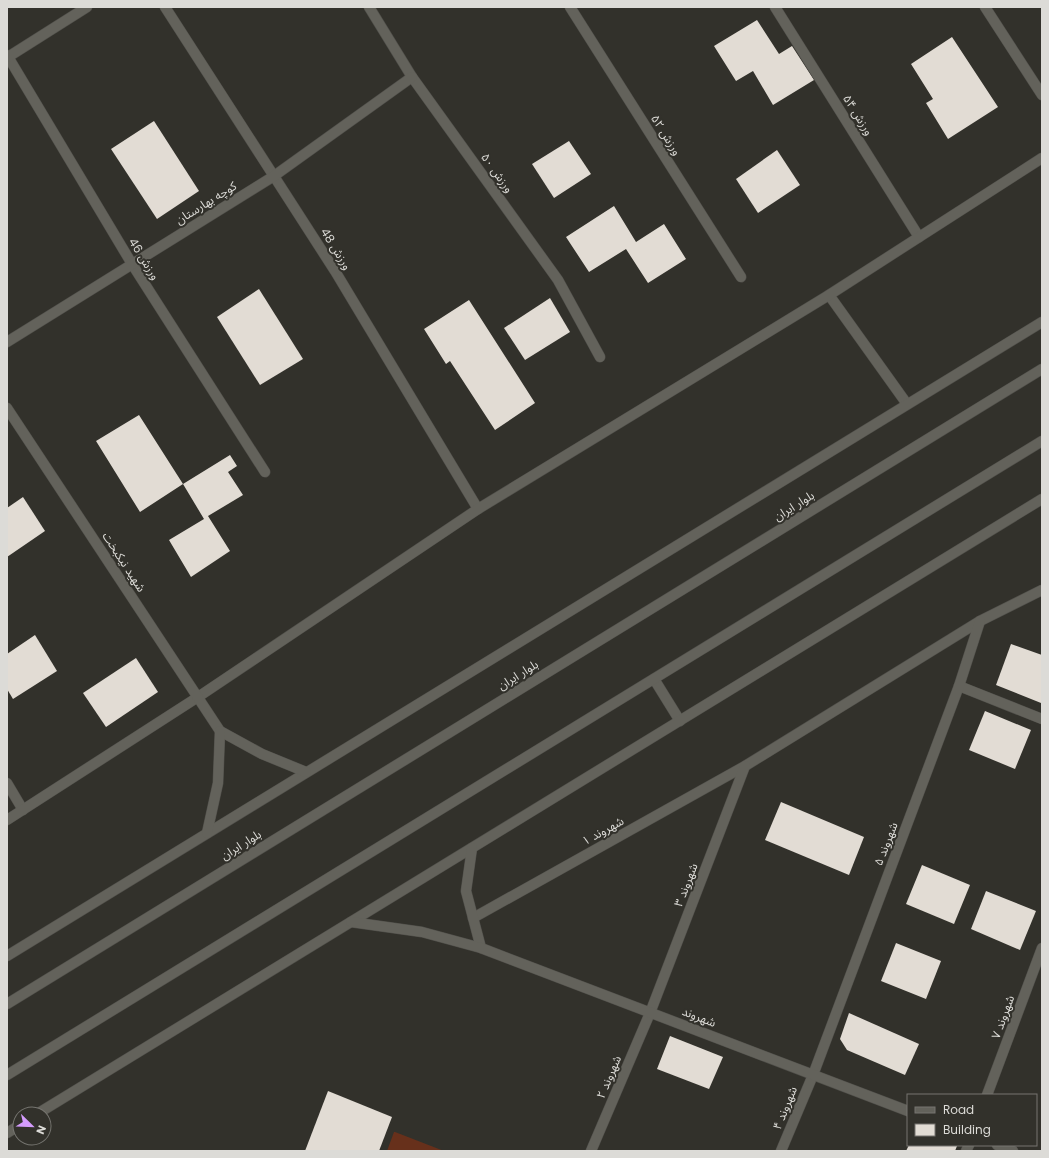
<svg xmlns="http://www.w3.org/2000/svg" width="1049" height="1158" font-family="Poppins,'Noto Sans Arabic',sans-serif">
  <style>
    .green { fill: #67301b }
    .building { fill: #e2dcd4 }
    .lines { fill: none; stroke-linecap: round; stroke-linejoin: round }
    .street-casing { stroke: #504f4a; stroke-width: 11 }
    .secondary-casing { stroke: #504f4a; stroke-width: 11 }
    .street { stroke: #63625b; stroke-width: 10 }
    .secondary { stroke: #63625b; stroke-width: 10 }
    .labels { text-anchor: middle; stroke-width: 4; stroke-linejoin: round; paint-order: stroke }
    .street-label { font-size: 12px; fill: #dcdbd7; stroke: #32312b }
  </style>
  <rect width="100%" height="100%" fill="#32312b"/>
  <!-- green -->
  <path class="green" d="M394,1132H395L444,1151H387Z"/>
  <!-- building -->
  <g class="building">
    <path d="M757,20L779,54L792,46L814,80L773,105L753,71L736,81L714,46Z"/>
    <path d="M952,37L998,107L948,139L926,103L933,99L911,64Z"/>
    <path d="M154,121L199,191L157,219L111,149Z"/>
    <path d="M569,141L591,174L554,198L532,164Z"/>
    <path d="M777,150L800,185L758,213L736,179Z"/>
    <path d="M614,206L636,242L664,224L686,259L648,283L626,249L589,272L566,237Z"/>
    <path d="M259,289L303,359L260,385L217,317Z"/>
    <path d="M550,298L570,332L525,360L504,328Z"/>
    <path d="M469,300L535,403L495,430L450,361L446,364L424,329Z"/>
    <path d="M139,415L183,484L230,455L237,466L228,472L243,495L208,516L230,551L191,577L169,540L204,519L183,484L140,512L96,441Z"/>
    <path d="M23,497L45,531L7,557V508Z"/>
    <path d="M35,635L57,671L13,699L7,689V654Z"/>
    <path d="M1011,644L1042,655L1041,703L996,685Z"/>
    <path d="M136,658L158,692L106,727L83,693Z"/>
    <path d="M985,711L1031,730L1015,769L969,750Z"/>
    <path d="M781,802L864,837L849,875L765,840Z"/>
    <path d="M922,865L970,885L954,924L906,904Z"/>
    <path d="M986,891L1036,911L1020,950L971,929Z"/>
    <path d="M896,943L941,961L926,999L881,981Z"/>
    <path d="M849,1013L919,1044L905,1075L847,1050L840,1039Z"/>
    <path d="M670,1036L723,1057L709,1089L657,1069Z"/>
    <path d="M328,1091L392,1117L379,1151H305Z"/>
    <path d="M909,1145H955L957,1146L955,1151H906Z"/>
  </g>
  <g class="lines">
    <defs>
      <g id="street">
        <path d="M165,7L335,271L478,509"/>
        <path d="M369,7L412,77L558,280L600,357"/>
        <path d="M570,7L741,277"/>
        <path d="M775,7L919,237"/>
        <path d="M985,7L1042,95"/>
        <path d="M7,55L132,264L265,472"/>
        <path d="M8,57L87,7"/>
        <path d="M829,295L907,404"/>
        <path d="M7,342L274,176L412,77"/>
        <path d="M654,679L680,721"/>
        <path d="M959,686L1042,719"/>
        <path d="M7,783L23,810"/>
        <path d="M7,820L198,697L478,509L829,295L1042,158"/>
        <path d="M473,918L745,766L980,621L1042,590"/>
        <path d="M7,956L1042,322"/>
        <path d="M987,1095L1042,948"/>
        <path d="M37,1114L1042,499"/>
        <path d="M7,1133L20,1125"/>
        <path d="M591,1151L650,1013L745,766"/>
        <path d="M781,1151L813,1075L959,686L980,621"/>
        <path d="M966,1151L969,1145"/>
      </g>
      <g id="secondary">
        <path d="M7,408L220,731L262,754L306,772"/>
        <path d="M207,833L218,783L220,731"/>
        <path d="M472,848L466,891L481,948"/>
        <path d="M351,922L422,932L481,948L908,1111"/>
        <path d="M7,1004L1042,369"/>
        <path d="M7,1075L1042,441"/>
        <path d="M997,1145L1013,1151"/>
      </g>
    </defs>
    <!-- street casing -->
    <use href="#street" class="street-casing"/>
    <!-- secondary casing -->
    <use href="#secondary" class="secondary-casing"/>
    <!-- street -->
    <use href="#street" class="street"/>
    <!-- secondary -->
    <use href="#secondary" class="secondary"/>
  </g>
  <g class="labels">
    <!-- street labels -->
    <g class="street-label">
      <text transform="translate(858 115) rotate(58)" y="4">ورزش ۵۴</text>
      <text transform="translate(666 135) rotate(58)" y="4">ورزش ۵٢</text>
      <text transform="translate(497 173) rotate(54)" y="4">ورزش ۵٠</text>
      <text transform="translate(206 203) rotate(-32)" y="4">کوچه بهارستان</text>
      <text transform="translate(336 249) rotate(58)" y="4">ورزش 48</text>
      <text transform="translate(144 259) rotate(58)" y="4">ورزش 46</text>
      <text transform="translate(794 506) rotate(-32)" y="4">بلوار ایران</text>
      <text transform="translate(124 562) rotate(57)" y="4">شهید نیکبخت</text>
      <text transform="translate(518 675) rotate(-32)" y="4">بلوار ایران</text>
      <text transform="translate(603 831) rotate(-29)" y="4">شهروند ۱</text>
      <text transform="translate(886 844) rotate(-69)" y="4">شهروند ۵</text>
      <text transform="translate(241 845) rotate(-32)" y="4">بلوار ایران</text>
      <text transform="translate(686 885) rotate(-69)" y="4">شهروند ۳</text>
      <text transform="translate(699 1017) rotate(21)" y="4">شهروند</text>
      <text transform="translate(1003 1017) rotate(-70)" y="4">شهروند ۷</text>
      <text transform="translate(609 1077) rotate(-67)" y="4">شهروند ۲</text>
      <text transform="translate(785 1108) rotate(-68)" y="4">شهروند ۴</text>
    </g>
  </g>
  <!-- border -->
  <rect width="1049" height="1158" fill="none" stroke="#dcdbd7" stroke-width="16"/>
  <!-- legend -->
  <rect x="907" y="1094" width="130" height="52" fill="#32312b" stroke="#767570"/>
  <rect x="915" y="1107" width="20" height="6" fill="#63625b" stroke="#767570"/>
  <text x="943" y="1114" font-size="12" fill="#dcdbd7">Road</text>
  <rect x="915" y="1124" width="20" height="12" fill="#e2dcd4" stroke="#767570"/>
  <text x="943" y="1134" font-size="12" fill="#dcdbd7">Building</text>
  <!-- north arrow -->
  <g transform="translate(32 1126) rotate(113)"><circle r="19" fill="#32312b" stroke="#767570"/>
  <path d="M0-3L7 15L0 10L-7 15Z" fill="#d49cfc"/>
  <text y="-6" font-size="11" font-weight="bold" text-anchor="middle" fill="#dcdbd7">N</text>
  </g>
</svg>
